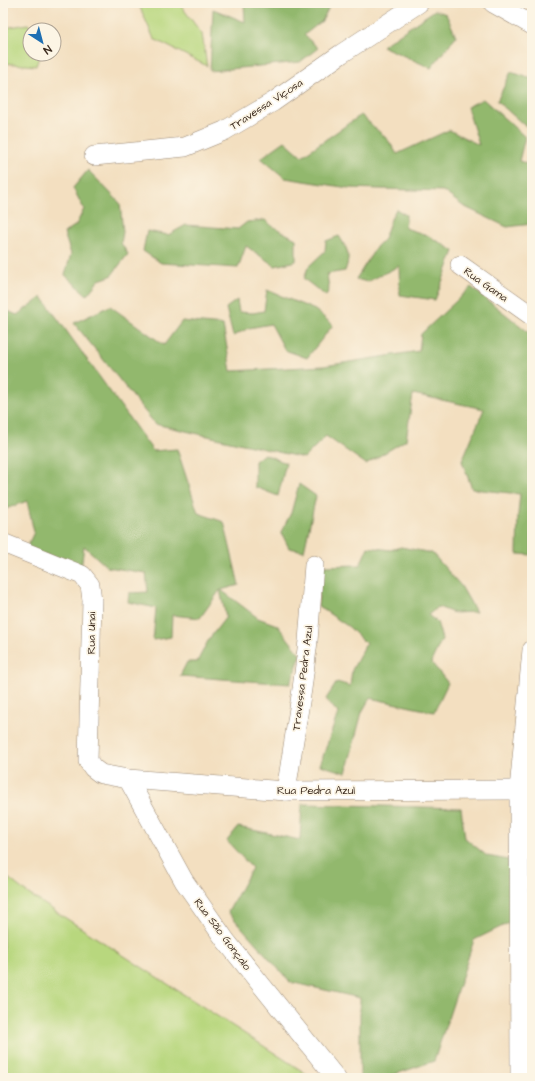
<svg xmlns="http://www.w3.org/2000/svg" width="535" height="1081" font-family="'Architects Daughter',sans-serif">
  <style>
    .green { fill: #b8d77e; stroke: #7a804e }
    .forest { fill: #92b86d; stroke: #667146 }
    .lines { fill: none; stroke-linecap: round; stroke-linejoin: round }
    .minor-casing { stroke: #97846f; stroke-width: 20 }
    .minor { stroke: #fff; stroke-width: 19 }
    .labels { text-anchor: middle; stroke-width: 3.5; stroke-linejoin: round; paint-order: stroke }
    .street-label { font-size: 11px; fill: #3b2a1e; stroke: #fcf5e5 }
  </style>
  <rect width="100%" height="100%" fill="#fcf5e5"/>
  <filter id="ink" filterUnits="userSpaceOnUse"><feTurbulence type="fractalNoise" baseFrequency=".025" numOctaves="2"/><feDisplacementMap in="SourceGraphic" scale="8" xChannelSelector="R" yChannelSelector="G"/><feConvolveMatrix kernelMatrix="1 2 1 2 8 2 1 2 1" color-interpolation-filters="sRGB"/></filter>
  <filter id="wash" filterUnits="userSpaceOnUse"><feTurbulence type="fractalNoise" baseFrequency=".012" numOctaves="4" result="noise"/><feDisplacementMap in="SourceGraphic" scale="16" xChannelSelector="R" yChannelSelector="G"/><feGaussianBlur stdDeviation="0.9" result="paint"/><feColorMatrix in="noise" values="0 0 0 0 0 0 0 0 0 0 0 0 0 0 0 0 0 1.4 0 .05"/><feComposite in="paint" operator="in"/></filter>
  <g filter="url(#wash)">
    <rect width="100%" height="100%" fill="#f3dfc0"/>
    <!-- green -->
    <g class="green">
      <path d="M138,3H179L202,34L207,66L154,39Z"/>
      <path d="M28,24L33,30H30V54H40L36,66L3,63L5,28Z"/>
      <path d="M3,874L27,893L313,1078H3Z"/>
    </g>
    <!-- forest -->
    <g class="forest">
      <path d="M244,3H331L322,21L304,35L318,48L300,62L210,71L213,9L245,22Z"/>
      <path d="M435,10L446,14L456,36L431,68L382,46Z"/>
      <path d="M511,72L532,79V127L524,125L497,101Z"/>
      <path d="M483,99L525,137L519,161L532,165V224L507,227L463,206L443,191L349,188L285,178L261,158L285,141L302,156L361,115L388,140L397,154L449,130L479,145L467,107Z"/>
      <path d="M88,170L120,203L123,232L121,243L128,254L111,276L99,280L87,295L65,275L71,254L64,233L76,225L84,209L73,188Z"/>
      <path d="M396,209L406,215L405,228L427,235L454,251L435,300L400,295L399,266L367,282L356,279L377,246L384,239L391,219Z"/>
      <path d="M265,220L272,226L296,239V261L275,266L246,246L238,268L161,263L143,251L147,231L168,235L186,225L238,229L247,222Z"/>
      <path d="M339,236C348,250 351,255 345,271L327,274L329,289L326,296L304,279L308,267L325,251L326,241Z"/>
      <path d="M471,287L532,335V555L517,554L518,514L520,494L472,489L462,461L484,409L413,394L406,440L366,464L326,436L304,458L155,424L74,323L110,306L164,345L182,321L223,325L231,371L324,366L419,351L421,334Z"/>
      <path d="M267,290L315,310L333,325L307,358L285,350L271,324L249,328L233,336L226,308L237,300L239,312L253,313L264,311Z"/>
      <path d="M42,297L153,451L177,449L198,513L224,522L239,585L221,590L258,618L277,625L301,655L290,684L180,676L187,662H197L209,639L226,617L220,590L200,618L172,615L171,637L153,640L156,608L128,602L129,593L148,592L146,573L107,567L84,546L81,569L27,547L34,532L27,501L3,510V309L17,315Z"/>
      <path d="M264,454L286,463L278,496L255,487V461Z"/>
      <path d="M299,484L316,496L304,551L289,548L281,532L291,513Z"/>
      <path d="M368,547L390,550L401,547L432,553L461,586L476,612L454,613L438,607L428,615L437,622L442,639L431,662L448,683L434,712L370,698L362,712L346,773L320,765L338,713L326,699L337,682L350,686L352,670L366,644L349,627L318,606L322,566L360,565Z"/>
      <path d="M302,804L461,808L465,838L487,856L519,862L513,921L474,940L434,1061L384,1078H360V998L290,982L228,912L252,868L227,841L238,827L300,840Z"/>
    </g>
  </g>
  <g filter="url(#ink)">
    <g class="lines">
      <defs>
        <g id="minor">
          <path d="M493,3L532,25"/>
          <path d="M94,156L185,147L224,131L273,102L341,54L419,3"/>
          <path d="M460,265L532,316"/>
          <path d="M3,543L82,575L90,585L92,600L88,761L93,768L101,774L128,779L286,791L532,790"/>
          <path d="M128,779L184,881L226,941L336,1078"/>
          <path d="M286,791L302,689L308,641L314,565"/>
          <path d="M520,1078L519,790L532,650"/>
        </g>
      </defs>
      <!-- minor casing -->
      <use href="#minor" class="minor-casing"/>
      <!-- minor -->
      <use href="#minor" class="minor"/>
    </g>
  </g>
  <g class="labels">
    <!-- street labels -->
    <g class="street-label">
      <text transform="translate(266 104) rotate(-33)" y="4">Travessa Viçosa</text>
      <text transform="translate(486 284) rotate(35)" y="4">Rua Gama</text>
      <text transform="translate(91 633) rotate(-89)" y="4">Rua Unai</text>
      <text transform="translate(302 678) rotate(-83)" y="4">Travessa Pedra Azul</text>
      <text x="316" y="794">Rua Pedra Azul</text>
      <text transform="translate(223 934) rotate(53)" y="4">Rua São Gonçalo</text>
    </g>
  </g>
  <!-- margin -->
  <rect width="535" height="1081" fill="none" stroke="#fcf5e5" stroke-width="16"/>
  <!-- north arrow -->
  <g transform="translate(42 42) rotate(144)"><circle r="19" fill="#fcf5e5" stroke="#afa495"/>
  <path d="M0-3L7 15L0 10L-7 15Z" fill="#1f6fb2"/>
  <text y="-6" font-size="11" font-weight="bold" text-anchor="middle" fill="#3b2a1e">N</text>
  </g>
</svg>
